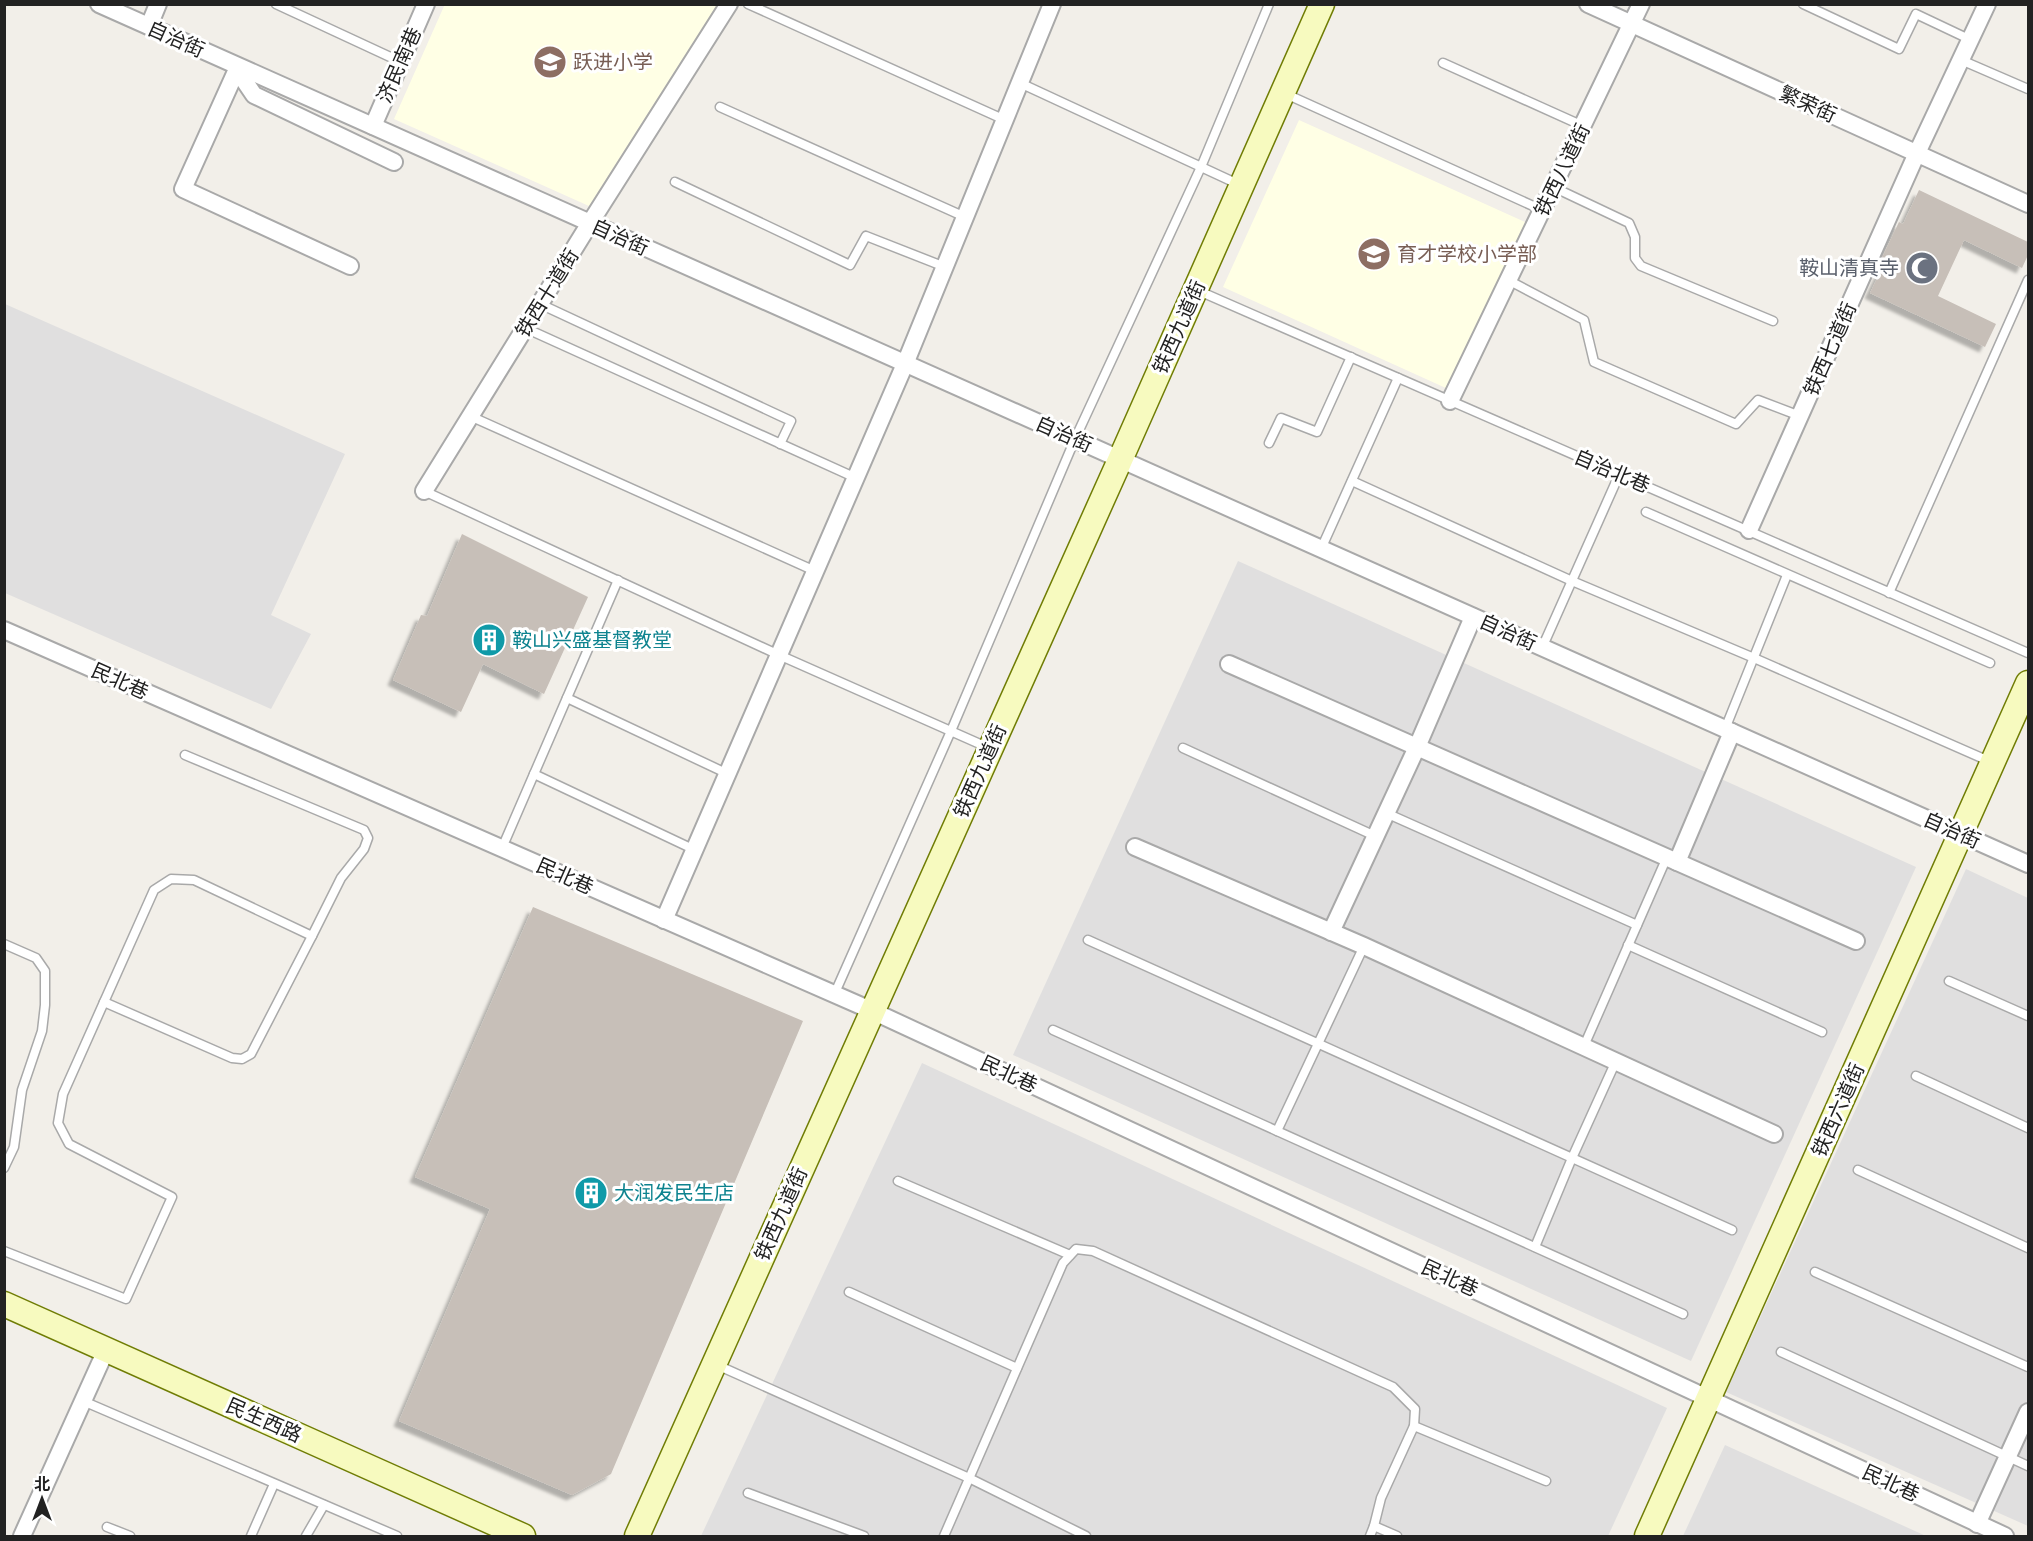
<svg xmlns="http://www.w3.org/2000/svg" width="2033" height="1541" font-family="Quicksand,'Noto Sans SC',sans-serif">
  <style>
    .residential { fill: #e0dfdf }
    .education { fill: #ffffe5 }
    .building { fill: #c7bfb8; filter: url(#shadow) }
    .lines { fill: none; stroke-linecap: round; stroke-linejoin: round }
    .service-casing { stroke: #a9a9a9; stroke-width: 11 }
    .minor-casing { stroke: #a9a9a9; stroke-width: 20 }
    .secondary-casing { stroke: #707d05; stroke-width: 27 }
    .service { stroke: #fff; stroke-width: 8 }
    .minor { stroke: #fff; stroke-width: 16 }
    .secondary { stroke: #f7fabf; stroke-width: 24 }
    .labels { text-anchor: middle; stroke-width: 6; stroke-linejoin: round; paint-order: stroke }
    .street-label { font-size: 20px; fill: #222; stroke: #fff }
    .education-label { font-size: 20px; fill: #785e54; stroke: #fff; text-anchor: start }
    .worship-label { font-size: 20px; fill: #5b616d; stroke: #fff; text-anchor: end }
    .culture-label { font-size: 20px; fill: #0d838f; stroke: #fff; text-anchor: start }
  </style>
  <defs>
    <filter id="shadow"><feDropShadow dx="-5.5" dy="5.5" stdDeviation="1.5" flood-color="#0004"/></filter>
  </defs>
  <rect width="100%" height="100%" fill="#f2efe9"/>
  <!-- residential -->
  <g class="residential">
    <path d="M5,304L345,454L271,615L311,634L271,709L5,593Z"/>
    <path d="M1238,561L1916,867L1691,1361L1013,1055Z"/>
    <path d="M1966,869L2028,898V1526L1726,1392Z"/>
    <path d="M922,1063L1667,1408L1608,1536H701Z"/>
    <path d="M1725,1445L1926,1536H1683Z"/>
  </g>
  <!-- education -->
  <g class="education">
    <path d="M445,4H716L717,5L589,206L394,119Z"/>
    <path d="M1299,120L1525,222L1448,389L1223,287Z"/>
  </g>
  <!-- building -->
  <g class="building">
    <path d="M1919,190L2028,242V255L2022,268L1964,240L1938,296L1996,324L1985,347L1870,293L1884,264L1880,262L1899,222L1903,224Z"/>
    <path d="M462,534L588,597L544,694L483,664L461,712L393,680L421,615L427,616Z"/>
    <path d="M533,907L803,1021L611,1474L572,1495L399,1421L490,1209L415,1177Z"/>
  </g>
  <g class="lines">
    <defs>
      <g id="service">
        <path d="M276,4L401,62"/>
        <path d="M748,4L1005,120"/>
        <path d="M1803,4L1899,49L1916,14L1971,40"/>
        <path d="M1961,60L2028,89"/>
        <path d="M1443,63L1583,126"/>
        <path d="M1020,83L1240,185"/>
        <path d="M1286,94L1542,210"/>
        <path d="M720,107L965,217"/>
        <path d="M675,182L850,265L866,236L945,267"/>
        <path d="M1553,187L1629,223L1635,237V258L1641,266L1773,321"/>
        <path d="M1508,280L1584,320L1594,362L1736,424L1758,400L1800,416"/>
        <path d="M1199,291L2028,653"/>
        <path d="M540,304L791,421L780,444"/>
        <path d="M525,328L856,478"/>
        <path d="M470,416L815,571"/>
        <path d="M1269,443L1281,418L1317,432L1351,357"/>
        <path d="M1352,481L1572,581L1754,658L1991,762"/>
        <path d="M424,491L779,655L989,748"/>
        <path d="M1646,512L1990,663"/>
        <path d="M1321,549L1398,378"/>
        <path d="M1889,593L2028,280"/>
        <path d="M1542,648L1619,475"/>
        <path d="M567,698L728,774"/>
        <path d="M1725,729L1787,575"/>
        <path d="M1183,748L1375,836"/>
        <path d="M534,774L695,850"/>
        <path d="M1386,813L1637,925"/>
        <path d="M502,848L618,580"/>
        <path d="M1088,940L1732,1230"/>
        <path d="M4,944L36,958L45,971V1005L42,1031L22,1090L14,1147L4,1168"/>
        <path d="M1628,945L1822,1032"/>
        <path d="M1949,981L2028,1016"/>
        <path d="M834,995L951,731L1075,439L1201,167L1269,4"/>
        <path d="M104,1002L232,1058L242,1059L251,1054L312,936"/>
        <path d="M1053,1030L1683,1314"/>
        <path d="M1584,1046L1667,857"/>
        <path d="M1916,1076L2028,1128"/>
        <path d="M1277,1131L1364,946"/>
        <path d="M1858,1170L2028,1248"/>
        <path d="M898,1181L1070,1255"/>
        <path d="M1535,1247L1572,1158L1616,1061"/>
        <path d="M4,1251L126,1299L172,1197L69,1144L58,1123L63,1094L154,890L171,879L194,880L312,936L341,878L364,849L368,838L364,830L185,755"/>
        <path d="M1815,1272L2028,1367"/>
        <path d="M849,1292L1017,1368"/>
        <path d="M1781,1352L2028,1466"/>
        <path d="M717,1365L969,1478L1086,1536"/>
        <path d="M83,1401L397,1536"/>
        <path d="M1414,1426L1546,1481"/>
        <path d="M748,1493L864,1536"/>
        <path d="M1374,1526L1397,1536"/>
        <path d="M107,1527L130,1536"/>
        <path d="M251,1536L274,1484"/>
        <path d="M306,1536L324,1505"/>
        <path d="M944,1536L1063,1263L1076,1249L1093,1251L1393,1387L1415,1409L1414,1426L1381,1498L1374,1526L1370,1536"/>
      </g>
      <g id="minor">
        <path d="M99,4L2028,864"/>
        <path d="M1588,4L2028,204"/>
        <path d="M149,26L158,4"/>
        <path d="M238,67L183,189L350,266"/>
        <path d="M237,70L254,95L394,162"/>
        <path d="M373,126L426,4"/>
        <path d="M1450,401L1641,4"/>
        <path d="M424,491L590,223L729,4"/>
        <path d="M1749,530L1917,153L1987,4"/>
        <path d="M4,630L866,1008L2005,1536"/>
        <path d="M1229,664L1856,941"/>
        <path d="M1135,847L1364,946L1774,1134"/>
        <path d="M1677,862L1732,732"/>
        <path d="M664,920L905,364L1052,4"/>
        <path d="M1331,932L1417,747L1473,617"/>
        <path d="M1977,1524L2028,1412"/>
        <path d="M22,1536L106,1350"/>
      </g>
      <g id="secondary">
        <path d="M4,1304L523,1536"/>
        <path d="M637,1536L1120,460L1322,4"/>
        <path d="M1647,1536L2028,683"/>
      </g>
    </defs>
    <!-- service casing -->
    <use href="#service" class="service-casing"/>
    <!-- minor casing -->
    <use href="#minor" class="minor-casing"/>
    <!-- secondary casing -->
    <use href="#secondary" class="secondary-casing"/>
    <!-- service -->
    <use href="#service" class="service"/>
    <!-- minor -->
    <use href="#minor" class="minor"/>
    <!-- secondary -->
    <use href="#secondary" class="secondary"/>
  </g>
  <!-- icons -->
  <defs>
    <symbol id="school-disc" viewBox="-11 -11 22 22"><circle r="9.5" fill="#8d6e63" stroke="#fff"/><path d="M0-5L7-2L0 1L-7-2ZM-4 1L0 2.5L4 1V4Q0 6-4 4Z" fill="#fff"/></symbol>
    <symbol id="mosque-disc" viewBox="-11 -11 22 22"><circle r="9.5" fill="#6b7280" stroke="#fff"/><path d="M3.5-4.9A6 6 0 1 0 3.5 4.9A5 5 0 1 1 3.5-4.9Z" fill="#fff"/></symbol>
    <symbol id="building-disc" viewBox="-11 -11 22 22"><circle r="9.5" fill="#0f9aa8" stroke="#fff"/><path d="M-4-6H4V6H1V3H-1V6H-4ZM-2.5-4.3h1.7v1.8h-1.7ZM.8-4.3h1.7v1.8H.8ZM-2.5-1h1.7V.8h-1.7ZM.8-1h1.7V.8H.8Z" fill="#fff"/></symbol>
  </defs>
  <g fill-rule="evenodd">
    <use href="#school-disc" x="531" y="43" width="38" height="38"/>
    <use href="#school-disc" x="1355" y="235" width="38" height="38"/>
    <use href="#mosque-disc" x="1903" y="249" width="38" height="38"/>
    <use href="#building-disc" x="470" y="621" width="38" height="38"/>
    <use href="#building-disc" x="572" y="1174" width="38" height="38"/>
  </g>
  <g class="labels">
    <!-- street labels -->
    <g class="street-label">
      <text transform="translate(176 39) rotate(24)" y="7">自治街</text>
      <text transform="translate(399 65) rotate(-66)" y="7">济民南巷</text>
      <text transform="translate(1808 104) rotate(24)" y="7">繁荣街</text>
      <text transform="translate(1562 170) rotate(-64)" y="7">铁西八道街</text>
      <text transform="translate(620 237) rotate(24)" y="7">自治街</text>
      <text transform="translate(547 293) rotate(-58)" y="7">铁西十道街</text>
      <text transform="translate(1179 327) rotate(-66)" y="7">铁西九道街</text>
      <text transform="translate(1830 349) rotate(-66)" y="7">铁西七道街</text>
      <text transform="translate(1064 434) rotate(24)" y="7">自治街</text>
      <text transform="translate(1612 471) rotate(23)" y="7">自治北巷</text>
      <text transform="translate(1508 632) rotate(24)" y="7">自治街</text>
      <text transform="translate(120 681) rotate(24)" y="7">民北巷</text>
      <text transform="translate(980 771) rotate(-66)" y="7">铁西九道街</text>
      <text transform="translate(1952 830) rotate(24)" y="7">自治街</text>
      <text transform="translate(565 876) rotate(24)" y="7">民北巷</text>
      <text transform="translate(1009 1074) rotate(25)" y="7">民北巷</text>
      <text transform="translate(1838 1110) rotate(-66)" y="7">铁西六道街</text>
      <text transform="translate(781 1214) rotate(-66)" y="7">铁西九道街</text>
      <text transform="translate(1450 1278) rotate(25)" y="7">民北巷</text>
      <text transform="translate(264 1420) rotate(24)" y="7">民生西路</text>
      <text transform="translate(1891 1483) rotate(25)" y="7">民北巷</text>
    </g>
    <!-- education labels -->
    <g class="education-label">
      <text x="573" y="69">跃进小学</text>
      <text x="1397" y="261">育才学校小学部</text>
    </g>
    <!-- worship labels -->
    <g class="worship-label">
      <text x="1899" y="275">鞍山清真寺</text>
    </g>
    <!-- culture labels -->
    <g class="culture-label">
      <text x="512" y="647">鞍山兴盛基督教堂</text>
      <text x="614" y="1200">大润发民生店</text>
    </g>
  </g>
  <!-- border -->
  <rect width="2033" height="1541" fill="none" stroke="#222222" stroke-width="12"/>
  <!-- north arrow -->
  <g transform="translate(42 1499)" stroke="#ffffff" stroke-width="4.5" paint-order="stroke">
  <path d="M0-4.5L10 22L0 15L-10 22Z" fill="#222222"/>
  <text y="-9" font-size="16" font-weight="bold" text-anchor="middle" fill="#222222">北</text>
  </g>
</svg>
